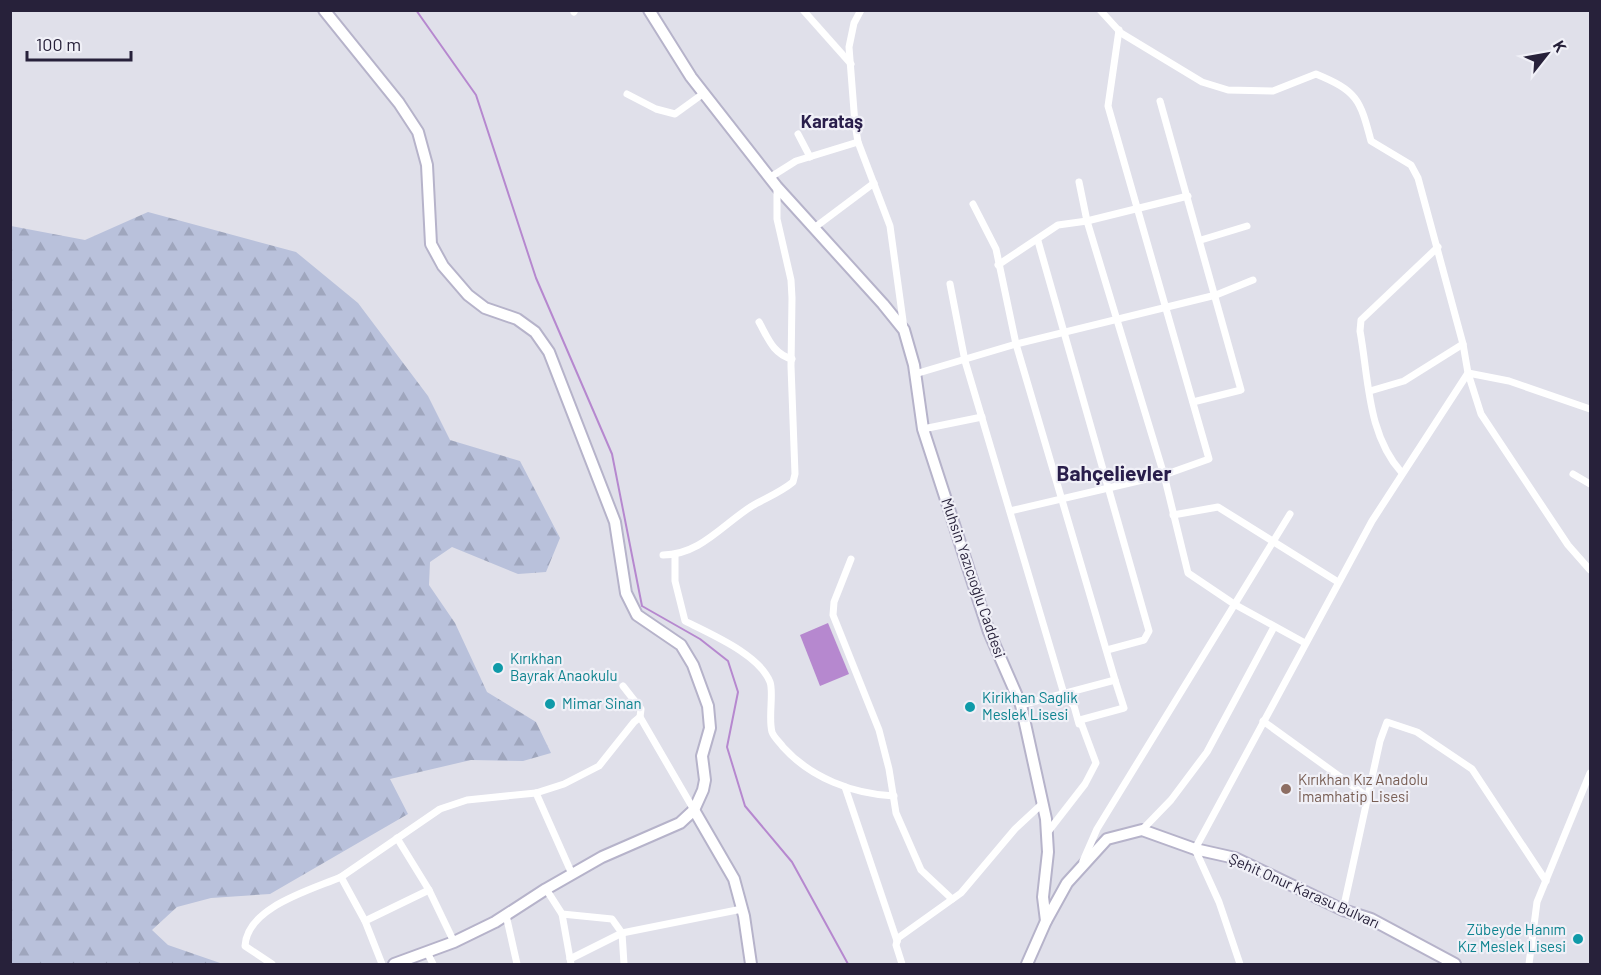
<svg xmlns="http://www.w3.org/2000/svg" width="1601" height="975" font-family="Barlow,sans-serif">
  <style>
    .forest { fill: url(#forest-firs) }
    .water { fill: #b688cf }
    .lines { fill: none; stroke-linecap: round; stroke-linejoin: round }
    .stream { stroke: #b688cf; stroke-width: 2 }
    .secondary-casing { stroke: #b6b3ca; stroke-width: 14 }
    .street { stroke: #fff; stroke-width: 7 }
    .secondary { stroke: #fff; stroke-width: 10 }
    .culture-dot { fill: #0f9aa8; stroke: #f0f0f7; stroke-width: 2 }
    .education-dot { fill: #8d6e63; stroke: #f0f0f7; stroke-width: 2 }
    .labels { text-anchor: middle; stroke-width: 4.5; stroke-linejoin: round; paint-order: stroke }
    .street-label { font-size: 15px; fill: #27213a; stroke: #f0f0f7 }
    .culture-label { font-size: 15px; fill: #0d838f; stroke: #f0f0f7; text-anchor: start }
    .education-label { font-size: 15px; fill: #785e54; stroke: #f0f0f7; text-anchor: start }
    .quarter-label { font-size: 18px; font-weight: bold; fill: #291e4b; stroke: #f0f0f7 }
    .district-label { font-size: 21px; font-weight: bold; fill: #291e4b; stroke: #f0f0f7 }
  </style>
  <defs>
    <pattern id="forest-firs" width="22" height="20" patternUnits="userSpaceOnUse" patternTransform="scale(1.5)"><rect width="22" height="20" fill="#b9c1db"/><path d="M5 1l3.5 6h-7zM16 11l3.5 6h-7z" fill="#9fa6bd"/></pattern>
  </defs>
  <rect width="100%" height="100%" fill="#e0e0ea"/>
  <!-- forest -->
  <path class="forest" d="M148,212L296,252L358,303L428,396L450,440L520,461L560,538L546,572L518,574L452,547L430,562L429,585L455,623L487,692L536,722L551,753L523,761L471,760L390,779L408,814L270,894L211,898L177,907L152,930L168,945L223,964H11V226L85,240Z"/>
  <!-- water -->
  <path class="water" d="M828,623L849,674L820,686L800,635Z"/>
  <g class="lines">
    <!-- stream -->
    <path class="stream" d="M416,10L476,95L536,278L612,454L642,606L700,639L728,661L738,692L727,747L745,806L792,862L848,964"/>
    <defs>
      <g id="secondary">
        <path d="M324,10L399,103L418,132L427,165L431,244L443,266L468,295L485,308L517,319L535,332L549,352L615,522L626,593L637,615L681,645L693,665L708,706L710,728L702,756L705,780L703,790L694,810L680,823L602,857L546,889L495,922L454,942L394,964"/>
        <path d="M649,10L691,77L777,187L883,304L904,330L914,365L923,429L989,632L1021,705L1046,819L1048,852L1043,897L1046,921"/>
        <path d="M694,810L734,879L744,916L751,964"/>
        <path d="M1027,964L1046,921L1067,883L1107,839L1142,830L1195,849L1235,858L1343,910L1371,919L1455,964"/>
      </g>
    </defs>
    <!-- secondary casing -->
    <use href="#secondary" class="secondary-casing"/>
    <!-- street -->
    <g class="street">
      <path d="M803,10L851,64"/>
      <path d="M861,10L854,23L849,47L855,124L858,142L890,226L904,328"/>
      <path d="M1100,10L1121,33L1202,82L1228,90L1273,91L1316,74C1357,91 1360,99 1371,141L1411,165L1418,178L1463,344L1468,373L1481,414L1568,545L1590,570"/>
      <path d="M574,12L575,10"/>
      <path d="M627,94L656,109L675,114L704,93"/>
      <path d="M1160,101L1241,390L1193,402"/>
      <path d="M798,134L810,157"/>
      <path d="M769,178L796,161L858,142"/>
      <path d="M1079,182L1087,221L1164,475L1188,573L1234,604L1305,643"/>
      <path d="M973,204L996,249L1016,344L1115,680L1021,705"/>
      <path d="M814,228L874,183"/>
      <path d="M1201,240L1247,226"/>
      <path d="M1038,241L1149,631L1144,640L1107,650"/>
      <path d="M998,265L1058,225L1087,221L1188,196"/>
      <path d="M950,284L965,361L1064,694L1074,706L1079,724"/>
      <path d="M759,322C768,338 773,354 792,359"/>
      <path d="M915,374L1016,344L1216,295L1253,280"/>
      <path d="M1370,391L1404,381L1463,344"/>
      <path d="M923,429L982,417"/>
      <path d="M1402,473C1367,434 1369,380 1360,331L1361,320L1438,247"/>
      <path d="M1573,474L1590,484"/>
      <path d="M1010,511L1164,475L1209,459L1108,106L1119,30"/>
      <path d="M1173,515L1218,507L1338,582"/>
      <path d="M663,555C700,555 723,524 752,506C766,498 781,492 793,482L795,474L791,366L792,298L791,280L777,219V187"/>
      <path d="M675,555V581L685,621C710,634 759,654 770,682C774,692 768,718 772,732C774,738 780,742 783,747C811,778 853,794 894,796"/>
      <path d="M851,559L834,602L833,615L879,730L889,769L896,813L921,870L952,899"/>
      <path d="M623,686L641,709L640,717"/>
      <path d="M1263,721L1368,797"/>
      <path d="M845,787L897,941"/>
      <path d="M536,793L572,874"/>
      <path d="M1142,830L1171,800L1207,752L1274,627"/>
      <path d="M1047,833L1085,784L1096,763L1080,720L1124,708L1115,680"/>
      <path d="M397,838L429,890L454,942"/>
      <path d="M1083,861L1097,829L1290,514"/>
      <path d="M341,877L440,809L467,800L536,793L564,784L599,766L634,722L640,717L694,810"/>
      <path d="M546,889L562,914"/>
      <path d="M1343,910L1380,741L1387,722L1417,732L1472,769L1546,881"/>
      <path d="M506,915L517,964"/>
      <path d="M365,921L429,890"/>
      <path d="M427,952L433,964"/>
      <path d="M570,959L622,933L742,909"/>
      <path d="M272,964L245,946C247,907 311,890 341,877L365,921L382,964"/>
      <path d="M571,964L562,914L612,919L622,933L624,964"/>
      <path d="M902,964L896,945L898,938L961,893L1015,829L1043,803"/>
      <path d="M1240,964L1219,902L1195,849L1372,521L1468,373L1509,381L1590,409"/>
      <path d="M1529,964L1537,902L1590,773"/>
    </g>
    <!-- secondary -->
    <use href="#secondary" class="secondary"/>
  </g>
  <!-- markers -->
  <g class="culture-dot">
    <circle cx="498" cy="668" r="6"/>
    <circle cx="550" cy="704" r="6"/>
    <circle cx="970" cy="707" r="6"/>
    <circle cx="1578" cy="939" r="6"/>
  </g>
  <circle class="education-dot" cx="1286" cy="789" r="6"/>
  <g class="labels">
    <!-- street labels -->
    <g class="street-label">
      <text transform="translate(973 578) rotate(71)" y="5">Muhsin Yazıcıoğlu Caddesi</text>
      <text transform="translate(1304 891) rotate(24)" y="5">Şehit Onur Karasu Bulvarı</text>
    </g>
    <!-- culture labels -->
    <g class="culture-label">
      <text x="510" y="664">Kırıkhan<tspan x="510" dy="17">Bayrak Anaokulu</tspan></text>
      <text x="982" y="703">Kirikhan Saglik<tspan x="982" dy="17">Meslek Lisesi</tspan></text>
      <text x="562" y="709">Mimar Sinan</text>
      <text x="1566" y="935" text-anchor="end">Zübeyde Hanım<tspan x="1566" dy="17">Kız Meslek Lisesi</tspan></text>
    </g>
    <!-- education labels -->
    <g class="education-label">
      <text x="1298" y="785">Kırıkhan Kız Anadolu<tspan x="1298" dy="17">İmamhatip Lisesi</tspan></text>
    </g>
    <!-- quarter labels -->
    <g class="quarter-label">
      <text x="832" y="128">Karataş</text>
    </g>
    <!-- district labels -->
    <g class="district-label">
      <text x="1114" y="481">Bahçelievler</text>
    </g>
  </g>
  <!-- border -->
  <rect width="1601" height="975" fill="none" stroke="#27213a" stroke-width="24"/>
  <!-- north arrow -->
  <g transform="translate(1547 54) rotate(59)" stroke="#f0f0f7" stroke-width="4.5" paint-order="stroke">
  <path d="M0-4.5L10 22L0 15L-10 22Z" fill="#27213a"/>
  <text y="-9" font-size="16" font-weight="bold" text-anchor="middle" fill="#27213a">K</text>
  </g>
  <!-- scale -->
  <path d="M27 51v9h104v-9" fill="none" stroke="#27213a" stroke-width="3"/>
  <text x="36" y="51" font-size="18" fill="#27213a" stroke="#f0f0f7" stroke-width="4.5" paint-order="stroke">100 m</text>
</svg>
